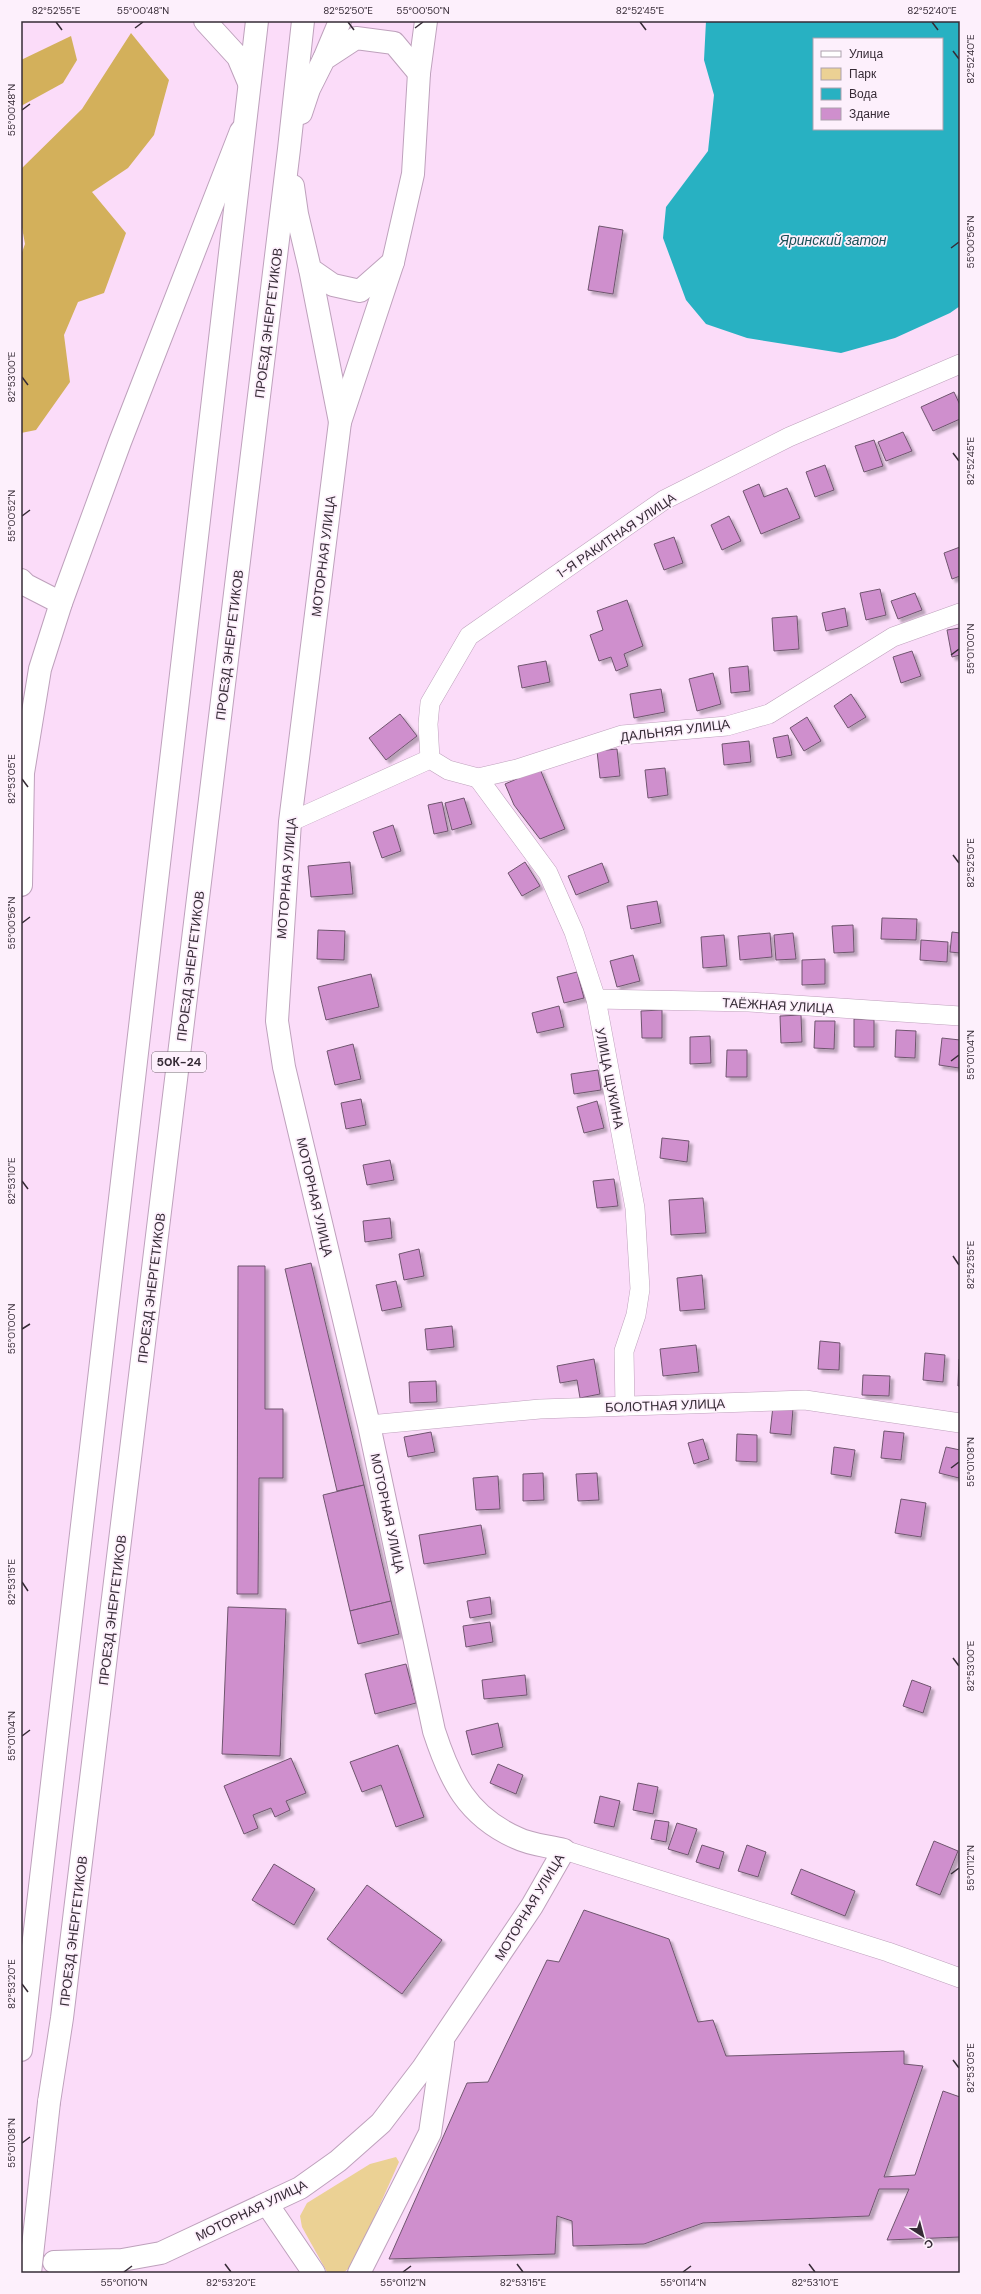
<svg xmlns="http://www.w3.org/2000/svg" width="981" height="2294" font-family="'DM Sans',sans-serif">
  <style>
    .green { fill: #ebd194 }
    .forest { fill: #d3b05b }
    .water { fill: #28b1c2; fill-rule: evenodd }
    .building { fill: #cf8fcd; stroke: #6f556e; filter: url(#shadow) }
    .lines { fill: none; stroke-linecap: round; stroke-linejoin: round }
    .street-casing { stroke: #bea1bc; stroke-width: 20 }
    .secondary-casing { stroke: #bea1bc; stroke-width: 24 }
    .primary-casing { stroke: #bea1bc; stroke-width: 24 }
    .street { stroke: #fff; stroke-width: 19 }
    .secondary { stroke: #fff; stroke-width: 22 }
    .primary { stroke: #fff; stroke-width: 22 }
    .primary-bridge-casing { stroke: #bea1bc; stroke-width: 24; stroke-linecap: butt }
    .primary-bridge { stroke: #fff; stroke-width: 22 }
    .ticks { fill: none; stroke: #362b36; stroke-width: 1.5 }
    .labels { text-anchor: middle; stroke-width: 3.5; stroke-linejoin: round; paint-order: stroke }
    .shield { fill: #fdf0fc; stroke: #726671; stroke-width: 1 }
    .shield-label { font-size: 12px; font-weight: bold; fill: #362b36 }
    .street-label { font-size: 13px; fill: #362b36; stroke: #fdf0fc }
    .water-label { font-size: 14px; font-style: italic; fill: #1a5057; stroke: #fdf0fc }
    .neatline { fill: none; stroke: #362b36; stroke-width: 1.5 }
    .ticks-label { font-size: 10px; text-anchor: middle; fill: #362b36 }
  </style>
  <defs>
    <filter id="shadow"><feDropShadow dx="3.5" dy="3.5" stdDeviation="1" flood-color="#0004"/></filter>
  </defs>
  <rect width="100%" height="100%" fill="#fbdcf9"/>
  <!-- green -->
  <path class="green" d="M396,2157L399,2162L353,2265L343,2273L327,2272L302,2227L300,2216L307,2203L370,2164Z"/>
  <!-- forest -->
  <g class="forest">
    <path d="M131,33L169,80L154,135L128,168L92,192L126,233L104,293L78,302L64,335L70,382L36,430L21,433V255L25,244L21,222V169L82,109Z"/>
    <path d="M71,36L77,60L63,83L21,106V60Z"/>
  </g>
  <!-- water -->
  <path class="water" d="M706,21H960V306L950,313L895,338L841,353L747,338L706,324L686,300L663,238L666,207L708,151L714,95L704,60ZM814,39H942V129H814Z"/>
  <!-- building -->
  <g class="building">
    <path d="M599,226L623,230L613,294L588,290Z"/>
    <path d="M954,392L960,405V419L933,431L921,407Z"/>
    <path d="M903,432L912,451L886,461L878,442Z"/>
    <path d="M874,440L883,466L864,472L855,446Z"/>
    <path d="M825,465L834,490L815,497L806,472Z"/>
    <path d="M759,484L764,497L787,488L800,518L761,534L743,491Z"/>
    <path d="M729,516L741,541L722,550L711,525Z"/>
    <path d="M674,537L683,563L664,570L654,544Z"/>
    <path d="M960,547V576L952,579L944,553Z"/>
    <path d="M880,589L886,615L866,620L860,593Z"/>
    <path d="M915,593L922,610L898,619L891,601Z"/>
    <path d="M627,600L643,646L624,654L628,666L616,671L611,657L599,661L590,635L603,630L597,611Z"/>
    <path d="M845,608L848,626L826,631L822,613Z"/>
    <path d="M797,616L799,649L774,651L772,618Z"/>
    <path d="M960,628V655L952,657L947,630Z"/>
    <path d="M912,651L921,676L901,683L893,657Z"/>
    <path d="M546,661L550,682L522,688L518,666Z"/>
    <path d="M748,666L750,691L731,693L729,668Z"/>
    <path d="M713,673L721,704L697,711L689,679Z"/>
    <path d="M661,689L665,712L634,718L630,694Z"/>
    <path d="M851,694L866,717L848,728L834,706Z"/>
    <path d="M400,714L417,736L386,760L369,738Z"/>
    <path d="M807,717L821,741L804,751L790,728Z"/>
    <path d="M788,735L792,755L777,758L773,738Z"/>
    <path d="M749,741L751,762L724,765L722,744Z"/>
    <path d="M617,749L620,776L600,778L597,751Z"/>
    <path d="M665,768L668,795L648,798L645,770Z"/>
    <path d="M540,769L565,829L540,839L514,805L505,784Z"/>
    <path d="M464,798L472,824L452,830L445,803Z"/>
    <path d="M442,802L448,831L434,834L428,805Z"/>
    <path d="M393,825L401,851L382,858L373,832Z"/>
    <path d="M350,862L353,894L311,897L308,866Z"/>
    <path d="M525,862L540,886L522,896L508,873Z"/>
    <path d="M602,863L609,882L576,895L568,876Z"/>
    <path d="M657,901L661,923L631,929L627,906Z"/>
    <path d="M882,918L917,919L916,940L881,939Z"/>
    <path d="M853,925L854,952L834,953L832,926Z"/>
    <path d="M318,930L345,931L344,960L317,959Z"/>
    <path d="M952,932L960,933V953L950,952Z"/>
    <path d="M770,933L772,957L740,960L738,936Z"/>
    <path d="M793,933L796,959L776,960L774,935Z"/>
    <path d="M724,935L727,966L703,968L701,937Z"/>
    <path d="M921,940L948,942L947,962L920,960Z"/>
    <path d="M633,955L640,981L617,987L610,961Z"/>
    <path d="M825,959V984L802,985V960Z"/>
    <path d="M577,972L584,998L564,1003L557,977Z"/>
    <path d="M371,974L379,1007L326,1020L318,987Z"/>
    <path d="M559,1006L564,1027L537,1033L532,1013Z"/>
    <path d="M662,1010V1038H642L641,1011Z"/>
    <path d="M801,1015L802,1042L781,1043L780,1016Z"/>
    <path d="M854,1019L874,1020V1047H854Z"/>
    <path d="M815,1021H835L834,1049L814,1048Z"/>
    <path d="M896,1030L916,1031L915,1058L895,1057Z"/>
    <path d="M710,1036L711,1063L690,1064V1037Z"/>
    <path d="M942,1038L960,1040L959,1068L939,1065Z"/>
    <path d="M353,1044L361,1079L335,1085L327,1051Z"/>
    <path d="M727,1050H747V1077H726Z"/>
    <path d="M598,1070L601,1090L574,1094L571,1074Z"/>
    <path d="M361,1099L366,1125L346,1129L341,1103Z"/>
    <path d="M597,1101L604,1128L584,1133L577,1107Z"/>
    <path d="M662,1138L689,1141L687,1162L660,1158Z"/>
    <path d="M390,1160L394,1180L367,1185L363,1165Z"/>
    <path d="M614,1179L618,1206L597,1208L593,1181Z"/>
    <path d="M703,1198L706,1233L671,1235L669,1200Z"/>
    <path d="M390,1218L392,1238L365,1242L363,1221Z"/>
    <path d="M419,1249L424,1276L404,1280L399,1254Z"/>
    <path d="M311,1263L364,1485L337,1491L285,1269Z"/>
    <path d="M238,1266H265V1409H283V1478H259L258,1594H237Z"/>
    <path d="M702,1275L705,1309L680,1311L677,1278Z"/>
    <path d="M396,1281L402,1307L382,1311L376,1285Z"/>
    <path d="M452,1326L454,1347L427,1350L425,1329Z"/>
    <path d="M820,1341L840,1343L839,1370L818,1369Z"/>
    <path d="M696,1345L699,1372L663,1376L660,1349Z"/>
    <path d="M925,1353L945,1355L943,1382L923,1380Z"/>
    <path d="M594,1359L600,1394L580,1398L577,1380L560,1383L557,1366Z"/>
    <path d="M959,1359H960V1386H958Z"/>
    <path d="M863,1375L890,1376L889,1396L862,1395Z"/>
    <path d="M436,1381L437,1402L410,1403L409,1382Z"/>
    <path d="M773,1406L793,1408L791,1435L770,1433Z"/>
    <path d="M884,1431L904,1433L901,1460L881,1458Z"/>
    <path d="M431,1432L435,1452L408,1457L404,1437Z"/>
    <path d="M737,1434L757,1435V1462L736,1461Z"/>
    <path d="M703,1439L709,1459L694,1464L688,1443Z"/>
    <path d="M834,1447L855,1450L851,1477L831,1474Z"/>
    <path d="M946,1447L960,1450L959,1478L939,1473Z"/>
    <path d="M543,1473L544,1500L523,1501V1474Z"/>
    <path d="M597,1473L599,1500L578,1501L576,1474Z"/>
    <path d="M498,1476L500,1509L476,1510L473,1478Z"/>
    <path d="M364,1485L391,1601L350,1611L323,1495Z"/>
    <path d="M901,1499L926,1503L921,1537L895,1533Z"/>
    <path d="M481,1525L486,1554L424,1564L419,1535Z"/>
    <path d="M490,1597L492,1614L470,1618L467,1601Z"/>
    <path d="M391,1601L399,1634L358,1644L350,1611Z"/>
    <path d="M228,1607L286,1609L280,1756L222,1754Z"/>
    <path d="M490,1622L493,1642L466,1647L463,1626Z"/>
    <path d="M406,1664L416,1703L375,1714L365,1674Z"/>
    <path d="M525,1675L527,1695L484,1699L482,1680Z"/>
    <path d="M912,1680L931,1687L923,1713L903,1706Z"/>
    <path d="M498,1723L503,1747L472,1755L466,1731Z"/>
    <path d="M398,1745L424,1817L396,1827L381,1785L362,1792L350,1762Z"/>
    <path d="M291,1758L306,1793L286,1801L290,1810L275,1817L271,1808L253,1815L258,1828L244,1834L224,1786Z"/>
    <path d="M498,1764L523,1775L516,1794L490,1783Z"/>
    <path d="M638,1783L658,1787L653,1814L633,1810Z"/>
    <path d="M600,1796L620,1801L614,1827L594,1823Z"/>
    <path d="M655,1820L669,1822L666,1842L651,1839Z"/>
    <path d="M677,1823L697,1829L688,1855L668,1849Z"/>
    <path d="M934,1841L958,1851L940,1895L916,1885Z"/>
    <path d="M702,1845L724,1852L719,1869L696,1862Z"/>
    <path d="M747,1845L766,1852L758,1877L738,1871Z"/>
    <path d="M274,1864L315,1889L294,1925L252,1900Z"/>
    <path d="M801,1869L855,1891L845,1916L791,1894Z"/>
    <path d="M367,1885L442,1940L402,1994L327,1939Z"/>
    <path d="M584,1910L669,1939L698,2022L713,2020L726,2056L904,2051V2064L923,2066L884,2177L915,2175L943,2091L960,2097V2237L887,2240L909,2189H879L869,2216L703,2223L644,2244L573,2246L572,2221L557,2216L555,2254L389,2259L467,2083L488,2082L547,1960L559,1962Z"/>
  </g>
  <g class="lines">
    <defs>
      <g id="street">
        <path d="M430,759L428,724L430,703L469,636L664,500L789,437L960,364"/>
        <path d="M478,778L548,873L574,932L596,999L635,1208L640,1289L636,1315L624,1351L625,1406"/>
        <path d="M290,822L430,759L448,770L478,778L517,769L622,735L727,726L769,714L893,637L960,613"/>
        <path d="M596,999L749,1002L960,1016"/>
        <path d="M369,1425L540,1409L805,1400L960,1423"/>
        <path d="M564,1850L888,1952L960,1978"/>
      </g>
      <g id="secondary">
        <path d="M21,580L26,585L61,603"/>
        <path d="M21,885L23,773L40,669L61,603L120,442L241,131"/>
        <path d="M267,2204L314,2273"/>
        <path d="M54,2262L122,2260L161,2253L300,2188L338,2161L381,2123L423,2068L532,1906L564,1850C549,1846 531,1845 517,1838C467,1816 450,1780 434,1731L369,1425L284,1067L277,1021L290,822L340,422L393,262L413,174L419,73L426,21"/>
        <path d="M359,2273L430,2133L443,2044"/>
      </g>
      <g id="primary">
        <path d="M205,21L238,57L249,83"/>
        <path d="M324,59L340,21"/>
        <path d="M301,113L309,89L324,59L356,38L394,43L419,73"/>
        <path d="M293,186L297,214L310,269L333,285L360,291L393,262"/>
        <path d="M310,269L340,422"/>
        <path d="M21,2050L257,21"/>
        <path d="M49,2102L62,2018L289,149L303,21"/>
      </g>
    </defs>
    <!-- street casing -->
    <use href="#street" class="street-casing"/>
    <!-- secondary casing -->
    <use href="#secondary" class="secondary-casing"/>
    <!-- primary casing -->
    <use href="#primary" class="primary-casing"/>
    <!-- street -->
    <use href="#street" class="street"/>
    <!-- secondary -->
    <use href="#secondary" class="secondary"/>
    <!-- primary -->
    <use href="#primary" class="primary"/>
    <defs>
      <path id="primary-bridge" d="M30,2273L49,2102"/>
    </defs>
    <!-- primary-bridge casing -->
    <use href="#primary-bridge" class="primary-bridge-casing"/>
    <!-- primary-bridge -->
    <use href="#primary-bridge" class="primary-bridge"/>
  </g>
  <!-- ticks -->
  <path class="ticks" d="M56,22L62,30M348,22L354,30M640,22L646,30M932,22L938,30M135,28L143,22M415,28L423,22M953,51L959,59M22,110L30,104M951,248L959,242M22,377L28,385M953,453L959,461M22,516L30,510M951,655L959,649M22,779L28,787M953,855L959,863M22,923L30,917M951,1061L959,1055M22,1181L28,1189M953,1256L959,1265M22,1329L30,1324M951,1468L959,1462M22,1582L28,1591M953,1658L959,1666M22,1736L30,1730M951,1874L959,1868M22,1984L28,1992M953,2060L959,2068M22,2143L30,2137M225,2264L231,2272M517,2264L523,2272M809,2264L815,2272M124,2272L132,2266M403,2272L411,2266M683,2272L691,2266"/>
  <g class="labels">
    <!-- shield labels -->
    <rect class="shield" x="152" y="1052" width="54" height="20" rx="3"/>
    <g class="shield-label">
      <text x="179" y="1066">50К-24</text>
    </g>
    <!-- street labels -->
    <g class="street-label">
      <text transform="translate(268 323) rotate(-83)" y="5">ПРОЕЗД ЭНЕРГЕТИКОВ</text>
      <text transform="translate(616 535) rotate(-34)" y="5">1-Я РАКИТНАЯ УЛИЦА</text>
      <text transform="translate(323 556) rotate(-83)" y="5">МОТОРНАЯ УЛИЦА</text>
      <text transform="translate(229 645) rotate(-83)" y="5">ПРОЕЗД ЭНЕРГЕТИКОВ</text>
      <text transform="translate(675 730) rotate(-7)" y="5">ДАЛЬНЯЯ УЛИЦА</text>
      <text transform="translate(286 878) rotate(-85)" y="5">МОТОРНАЯ УЛИЦА</text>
      <text transform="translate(190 966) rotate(-83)" y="5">ПРОЕЗД ЭНЕРГЕТИКОВ</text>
      <text transform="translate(778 1005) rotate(3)" y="5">ТАЁЖНАЯ УЛИЦА</text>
      <text transform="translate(610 1078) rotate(79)" y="5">УЛИЦА ЩУКИНА</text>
      <text transform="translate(315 1197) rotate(77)" y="5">МОТОРНАЯ УЛИЦА</text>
      <text transform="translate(151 1288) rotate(-83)" y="5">ПРОЕЗД ЭНЕРГЕТИКОВ</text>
      <text transform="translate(665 1405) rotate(-2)" y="5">БОЛОТНАЯ УЛИЦА</text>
      <text transform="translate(388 1513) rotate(78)" y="5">МОТОРНАЯ УЛИЦА</text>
      <text transform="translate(112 1610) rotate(-83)" y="5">ПРОЕЗД ЭНЕРГЕТИКОВ</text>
      <text transform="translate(529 1907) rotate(-59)" y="5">МОТОРНАЯ УЛИЦА</text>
      <text transform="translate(73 1931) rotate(-83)" y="5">ПРОЕЗД ЭНЕРГЕТИКОВ</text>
      <text transform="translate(251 2210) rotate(-26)" y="5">МОТОРНАЯ УЛИЦА</text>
    </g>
    <!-- water labels -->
    <g class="water-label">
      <text x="833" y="245">Яринский затон</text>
    </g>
  </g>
  <!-- border -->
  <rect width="981" height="2294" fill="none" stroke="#fdf0fc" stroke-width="44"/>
  <!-- legend -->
  <rect x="813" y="38" width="130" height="92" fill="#fdf0fc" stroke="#ada1ad"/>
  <rect x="821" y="51" width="20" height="6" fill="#ffffff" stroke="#ada1ad"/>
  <text x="849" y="58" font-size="12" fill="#362b36">Улица</text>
  <rect x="821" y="68" width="20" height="12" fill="#ebd194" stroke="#ada1ad"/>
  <text x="849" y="78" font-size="12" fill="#362b36">Парк</text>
  <rect x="821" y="88" width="20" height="12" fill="#28b1c2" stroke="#ada1ad"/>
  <text x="849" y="98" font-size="12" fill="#362b36">Вода</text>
  <rect x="821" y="108" width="20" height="12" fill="#cf8fcd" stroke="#ada1ad"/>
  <text x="849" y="118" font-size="12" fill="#362b36">Здание</text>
  <!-- north arrow -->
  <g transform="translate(923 2236) rotate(144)" stroke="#fdf0fc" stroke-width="3" paint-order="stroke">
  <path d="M0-3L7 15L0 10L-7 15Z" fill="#362b36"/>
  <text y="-6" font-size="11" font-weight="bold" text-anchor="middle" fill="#362b36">С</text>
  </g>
  <rect x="22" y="22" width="937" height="2250" class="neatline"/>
  <g class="ticks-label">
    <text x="56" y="14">82°52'55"E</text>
    <text x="143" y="14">55°00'48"N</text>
    <text x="348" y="14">82°52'50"E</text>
    <text x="423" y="14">55°00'50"N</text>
    <text x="640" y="14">82°52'45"E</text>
    <text x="932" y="14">82°52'40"E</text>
    <text transform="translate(970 59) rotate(-90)" y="4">82°52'40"E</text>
    <text transform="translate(11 110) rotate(-90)" y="4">55°00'48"N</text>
    <text transform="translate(970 242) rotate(-90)" y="4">55°00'56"N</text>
    <text transform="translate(11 377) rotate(-90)" y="4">82°53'00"E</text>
    <text transform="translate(970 461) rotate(-90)" y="4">82°52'45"E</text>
    <text transform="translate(11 516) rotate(-90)" y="4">55°00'52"N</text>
    <text transform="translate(970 649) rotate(-90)" y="4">55°01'00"N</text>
    <text transform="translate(11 779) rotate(-90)" y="4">82°53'05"E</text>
    <text transform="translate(970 863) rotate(-90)" y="4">82°52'50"E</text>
    <text transform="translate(11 923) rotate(-90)" y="4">55°00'56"N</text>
    <text transform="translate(970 1055) rotate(-90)" y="4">55°01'04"N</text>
    <text transform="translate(11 1181) rotate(-90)" y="4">82°53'10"E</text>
    <text transform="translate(970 1265) rotate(-90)" y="4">82°52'55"E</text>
    <text transform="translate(11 1329) rotate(-90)" y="4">55°01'00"N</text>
    <text transform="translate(970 1462) rotate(-90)" y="4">55°01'08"N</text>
    <text transform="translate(11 1582) rotate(-90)" y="4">82°53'15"E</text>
    <text transform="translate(970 1666) rotate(-90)" y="4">82°53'00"E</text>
    <text transform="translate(11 1736) rotate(-90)" y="4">55°01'04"N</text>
    <text transform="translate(970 1868) rotate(-90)" y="4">55°01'12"N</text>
    <text transform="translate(11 1984) rotate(-90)" y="4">82°53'20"E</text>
    <text transform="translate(970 2068) rotate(-90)" y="4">82°53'05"E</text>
    <text transform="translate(11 2143) rotate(-90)" y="4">55°01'08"N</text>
    <text x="124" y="2286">55°01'10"N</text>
    <text x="231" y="2286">82°53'20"E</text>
    <text x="403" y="2286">55°01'12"N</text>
    <text x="523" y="2286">82°53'15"E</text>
    <text x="683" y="2286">55°01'14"N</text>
    <text x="815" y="2286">82°53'10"E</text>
  </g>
</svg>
